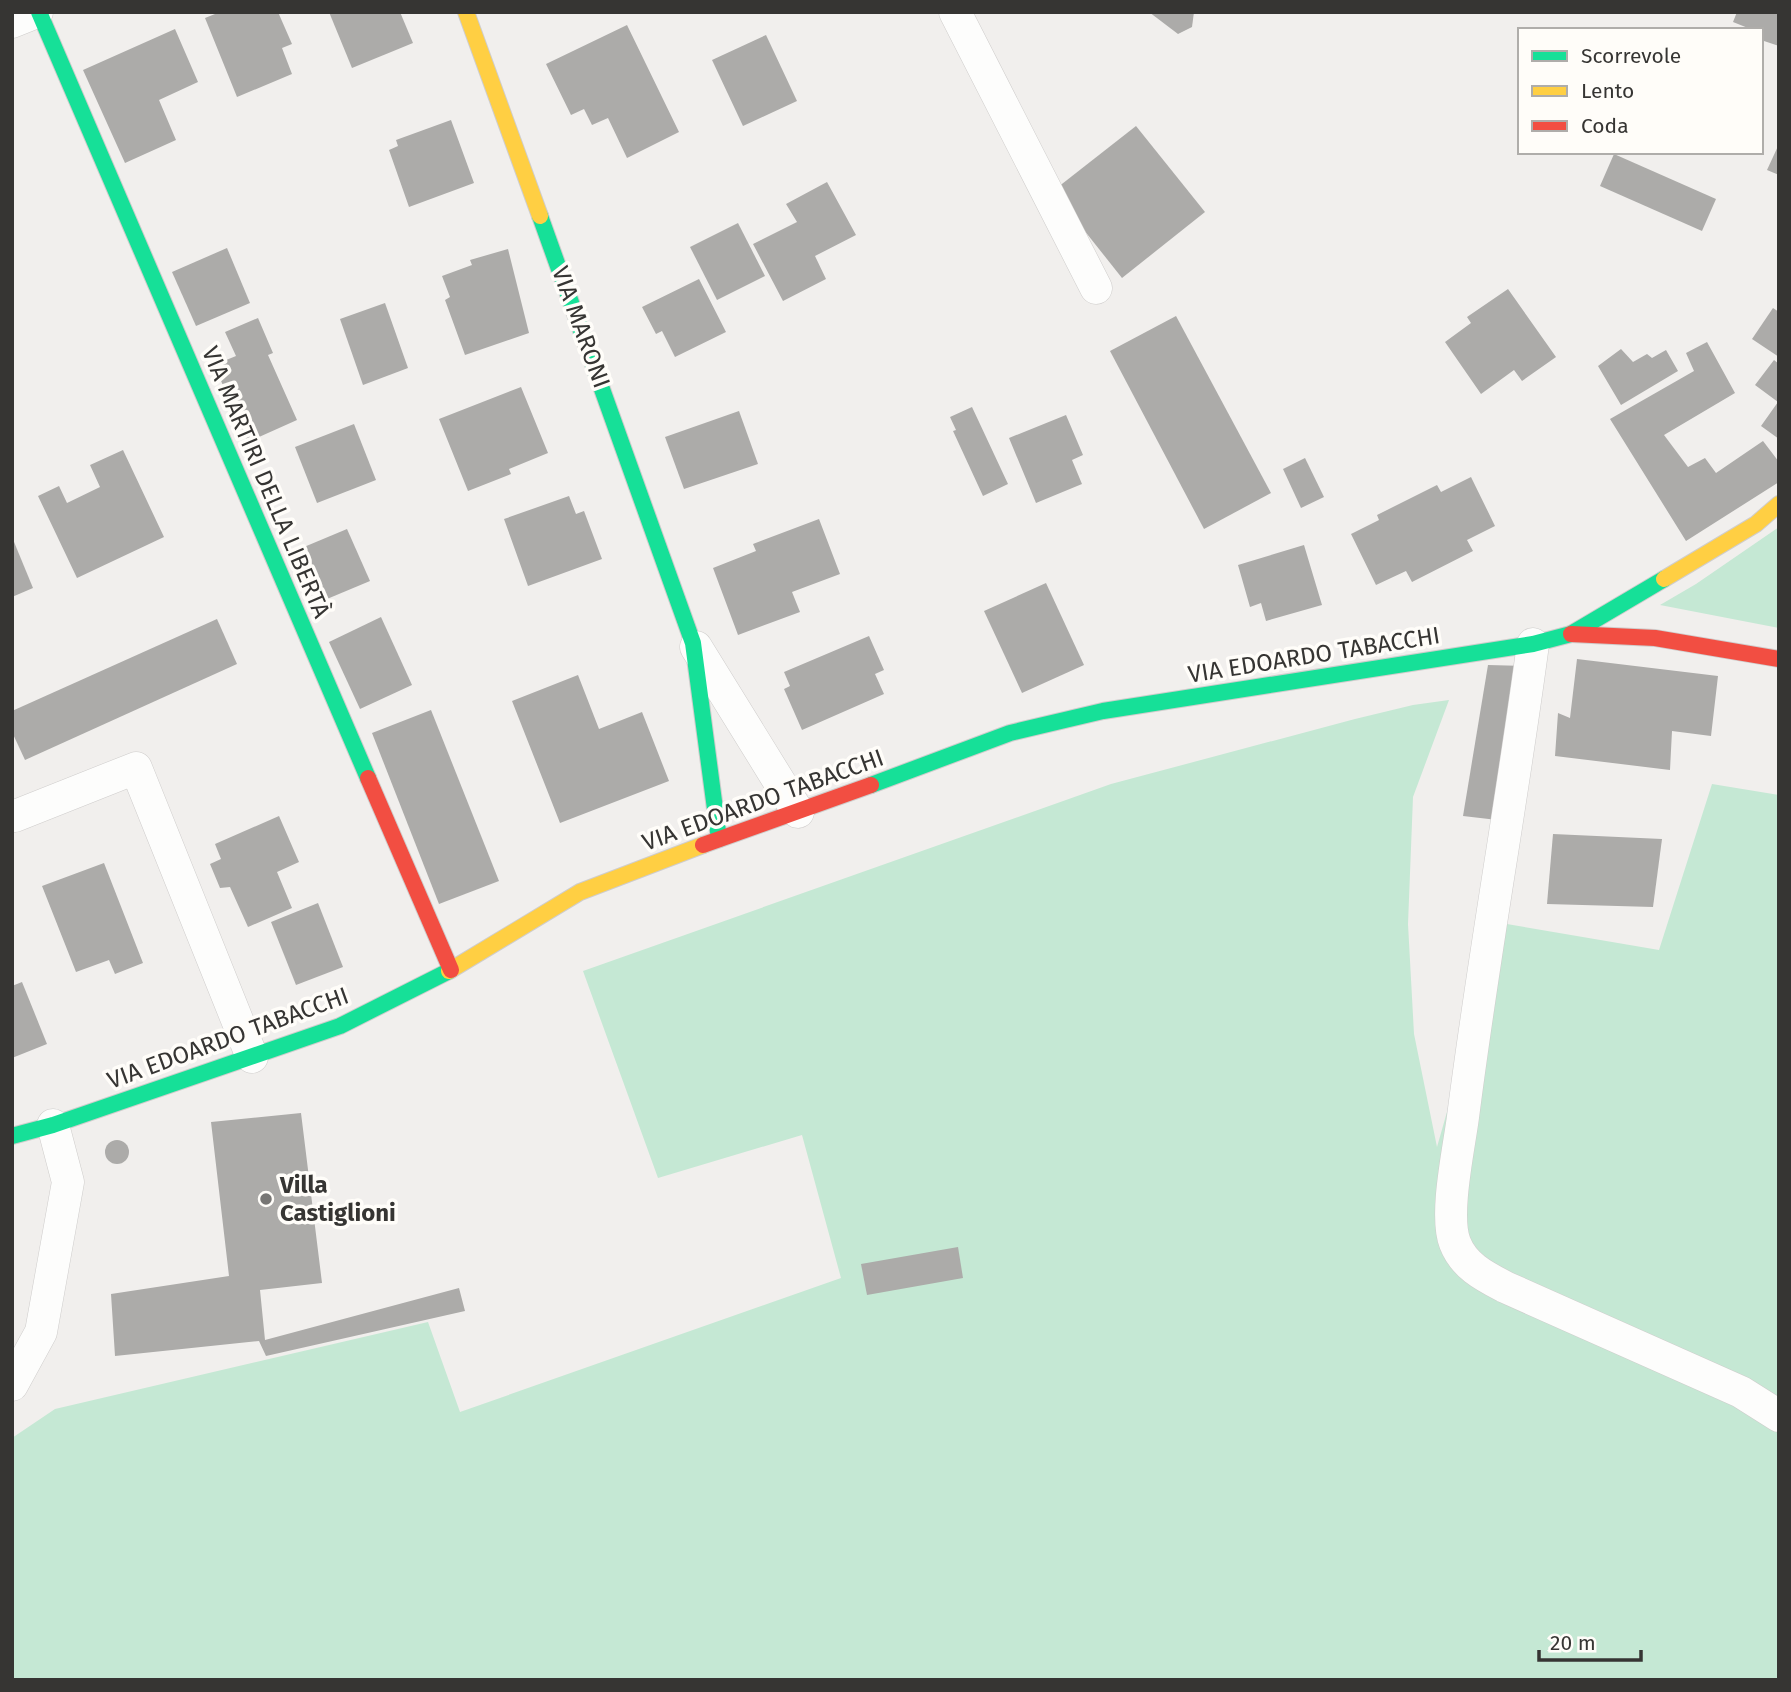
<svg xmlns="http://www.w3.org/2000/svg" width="1791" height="1692" font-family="'Fira Sans',sans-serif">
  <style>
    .green { fill: #c5e8d4 }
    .building { fill: #acaba9 }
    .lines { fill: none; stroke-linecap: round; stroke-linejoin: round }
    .street-casing { stroke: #cfcdcc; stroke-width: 33 }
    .fast-casing { stroke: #cfcdcc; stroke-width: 18 }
    .slow-casing { stroke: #cfcdcc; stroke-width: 18 }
    .jam-casing { stroke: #cfcdcc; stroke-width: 18 }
    .street { stroke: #fdfdfc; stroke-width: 32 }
    .fast { stroke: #16e098; stroke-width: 16 }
    .slow { stroke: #ffcf43; stroke-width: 16 }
    .jam { stroke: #f24e42; stroke-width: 16 }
    .poi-dot { fill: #777674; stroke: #fffdf9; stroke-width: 2.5 }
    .labels { text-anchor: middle; stroke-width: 7; stroke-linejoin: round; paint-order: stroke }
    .street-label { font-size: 24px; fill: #363533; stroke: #fffdf9 }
    .poi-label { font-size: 24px; font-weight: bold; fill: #363533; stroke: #fffdf9; text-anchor: start }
  </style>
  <rect width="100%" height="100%" fill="#f1efed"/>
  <!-- green -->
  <g class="green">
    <path d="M1779,527V628L1660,605L1696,584Z"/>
    <path d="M1449,700L1413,797L1408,924L1414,1034L1437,1147L1501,923L1659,950L1712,784L1779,795V1680H12V1438L55,1409L428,1322L460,1412L841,1278L802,1135L658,1178L583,971L1111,784L1355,719L1413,705Z"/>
  </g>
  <!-- building -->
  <g class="building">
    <path d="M220,12H278L292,44L282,48L292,74L237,97L205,18Z"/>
    <path d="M329,12H400L413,43L352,68Z"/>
    <path d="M1149,12H1194L1192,27L1178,34Z"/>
    <path d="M1737,12H1779V46L1761,40V30H1753L1733,22Z"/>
    <path d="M627,25L679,132L627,158L608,118L592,125L584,109L571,115L546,64Z"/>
    <path d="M175,29L198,82L159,100L176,140L125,163L83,70Z"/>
    <path d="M766,35L797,101L743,126L712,60Z"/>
    <path d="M451,120L474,183L409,207L389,150L398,146L396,140Z"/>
    <path d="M1136,126L1205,212L1122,278L1053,191Z"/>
    <path d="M1779,144V175L1767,170Z"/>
    <path d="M1614,154L1716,199L1702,231L1600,186Z"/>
    <path d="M827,182L856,235L815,256L826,279L783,301L753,244L797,222L786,204Z"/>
    <path d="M738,223L765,276L717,300L690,247Z"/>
    <path d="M227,248L250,303L196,326L172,272Z"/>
    <path d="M508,249L529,333L465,355L445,300L450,297L442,276L472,265L470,260Z"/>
    <path d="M699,279L726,332L675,357L662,331L656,334L642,307Z"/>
    <path d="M1508,289L1556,357L1522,381L1514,370L1481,394L1445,342L1471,323L1467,317Z"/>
    <path d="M385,303L408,368L363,385L340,319Z"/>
    <path d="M1773,308L1779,312V357L1752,339Z"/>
    <path d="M1176,316L1271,493L1204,529L1110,351Z"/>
    <path d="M258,318L273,353L268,355L297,420L248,442L214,365L236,356L225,332Z"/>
    <path d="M1707,342L1735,393L1664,435L1688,467L1705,458L1716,473L1763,441L1779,462V482L1686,541L1610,419L1694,371L1686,353Z"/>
    <path d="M1621,349L1633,362L1647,354L1652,358L1666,350L1678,371L1621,405L1598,366Z"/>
    <path d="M1774,360L1779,364V439L1761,426L1778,402L1755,385Z"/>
    <path d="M521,387L548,453L509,469L511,474L468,491L439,419Z"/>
    <path d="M972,407L1008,484L983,496L953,431L956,430L950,417Z"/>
    <path d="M739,411L758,464L684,489L665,437Z"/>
    <path d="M1066,415L1083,455L1072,460L1082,484L1036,503L1009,438Z"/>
    <path d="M354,424L376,480L317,503L295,447Z"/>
    <path d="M123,450L164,537L77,578L38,496L59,486L67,503L100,487L90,465Z"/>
    <path d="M1305,458L1324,497L1301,508L1283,469Z"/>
    <path d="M1471,477L1495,526L1467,540L1473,551L1412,582L1406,571L1376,585L1351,534L1379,520L1377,515L1437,485L1441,492Z"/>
    <path d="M569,496L576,514L584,511L602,559L528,586L504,519Z"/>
    <path d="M819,519L840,574L792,592L800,612L738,635L713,568L756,551L753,544Z"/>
    <path d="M347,529L370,581L327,599L304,547Z"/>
    <path d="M12,537L33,588L12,597Z"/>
    <path d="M1304,545L1322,605L1266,621L1261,603L1250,607L1238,565Z"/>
    <path d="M1046,583L1084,665L1022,693L984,611Z"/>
    <path d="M381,617L412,685L360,709L329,642Z"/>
    <path d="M217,619L237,664L25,760L12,732V711Z"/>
    <path d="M869,636L884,670L875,674L884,694L802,730L784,689L790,686L784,672Z"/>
    <path d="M1577,659L1718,676L1711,736L1672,731L1670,770L1555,756L1558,713L1570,718Z"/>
    <path d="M1488,665L1527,666L1506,821L1463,816Z"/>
    <path d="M578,675L599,729L642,712L669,781L560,823L512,701Z"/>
    <path d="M431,710L499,881L439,904L372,733Z"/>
    <path d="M279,816L299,862L277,872L292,908L248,927L230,887L220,888L210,864L221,859L215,844Z"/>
    <path d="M1553,834L1662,839L1653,907L1547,904Z"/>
    <path d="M104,863L143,963L115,974L109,960L76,972L42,886Z"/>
    <path d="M318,903L343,967L296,985L271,922Z"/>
    <path d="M22,982L47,1044L12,1058V986Z"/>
    <path d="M301,1113L322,1283L260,1290L265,1340L459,1288L465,1311L266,1356L259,1341L115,1356L111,1294L229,1276L211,1122Z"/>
    <circle cx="117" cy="1152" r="12"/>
    <path d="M958,1247L963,1278L867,1295L861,1264Z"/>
  </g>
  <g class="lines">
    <defs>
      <g id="street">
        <path d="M955,12L1096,288"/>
        <path d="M12,22L37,12"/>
        <path d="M1533,644C1512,802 1483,959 1463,1117C1459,1148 1444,1215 1455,1243C1464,1266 1484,1276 1505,1287L1741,1392L1779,1416"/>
        <path d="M696,647L798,812"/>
        <path d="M15,816L136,768L252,1057"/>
        <path d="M12,1385L41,1332L68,1182L53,1125"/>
      </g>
      <g id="fast">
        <path d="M39,12L368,778"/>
        <path d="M540,216L693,643L719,839"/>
        <path d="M871,785L1010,733L1103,711L1533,644L1571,634L1664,579"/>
        <path d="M12,1136L53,1125L340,1026L449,971"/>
      </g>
      <g id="slow">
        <path d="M466,12L540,216"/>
        <path d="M1664,579L1756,524L1779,504"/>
        <path d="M449,971L580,892L703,845"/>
      </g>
      <g id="jam">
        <path d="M1571,634L1655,638L1779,659"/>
        <path d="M368,778L451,970"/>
        <path d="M703,845L871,785"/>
      </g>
    </defs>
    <!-- street casing -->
    <use href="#street" class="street-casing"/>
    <!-- fast casing -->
    <use href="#fast" class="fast-casing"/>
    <!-- slow casing -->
    <use href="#slow" class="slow-casing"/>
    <!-- jam casing -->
    <use href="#jam" class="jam-casing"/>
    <!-- street -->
    <use href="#street" class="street"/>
    <!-- fast -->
    <use href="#fast" class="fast"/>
    <!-- slow -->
    <use href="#slow" class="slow"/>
    <!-- jam -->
    <use href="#jam" class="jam"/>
  </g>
  <!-- markers -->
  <circle class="poi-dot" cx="266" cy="1199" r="7"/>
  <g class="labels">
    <!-- street labels -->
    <g class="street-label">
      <text transform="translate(581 327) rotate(70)" y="8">VIA MARONI</text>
      <text transform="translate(266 482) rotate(67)" y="8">VIA MARTIRI DELLA LIBERTÀ</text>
      <text transform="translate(1314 655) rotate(-9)" y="8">VIA EDOARDO TABACCHI</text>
      <text transform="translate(763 800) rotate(-20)" y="8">VIA EDOARDO TABACCHI</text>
      <text transform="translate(228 1038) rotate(-20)" y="8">VIA EDOARDO TABACCHI</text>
    </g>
    <!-- poi labels -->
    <g class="poi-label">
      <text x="280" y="1193">Villa<tspan x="280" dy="28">Castiglioni</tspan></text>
    </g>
  </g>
  <!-- border -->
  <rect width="1791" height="1692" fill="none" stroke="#363533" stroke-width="28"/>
  <!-- legend -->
  <rect x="1518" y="28" width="245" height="126" fill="#fffdf9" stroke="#afadaa" stroke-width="2"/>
  <rect x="1532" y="51" width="35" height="10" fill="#16e098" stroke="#afadaa" stroke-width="2"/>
  <text x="1581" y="63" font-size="21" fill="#363533">Scorrevole</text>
  <rect x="1532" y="86" width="35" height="10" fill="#ffcf43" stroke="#afadaa" stroke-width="2"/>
  <text x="1581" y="98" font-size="21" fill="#363533">Lento</text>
  <rect x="1532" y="121" width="35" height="10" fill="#f24e42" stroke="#afadaa" stroke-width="2"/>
  <text x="1581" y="133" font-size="21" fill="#363533">Coda</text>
  <!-- scale -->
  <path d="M1539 1650v10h102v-10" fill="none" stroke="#363533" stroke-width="3.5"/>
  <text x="1550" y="1650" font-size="21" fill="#363533" stroke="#fffdf9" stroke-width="5" paint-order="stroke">20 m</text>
</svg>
